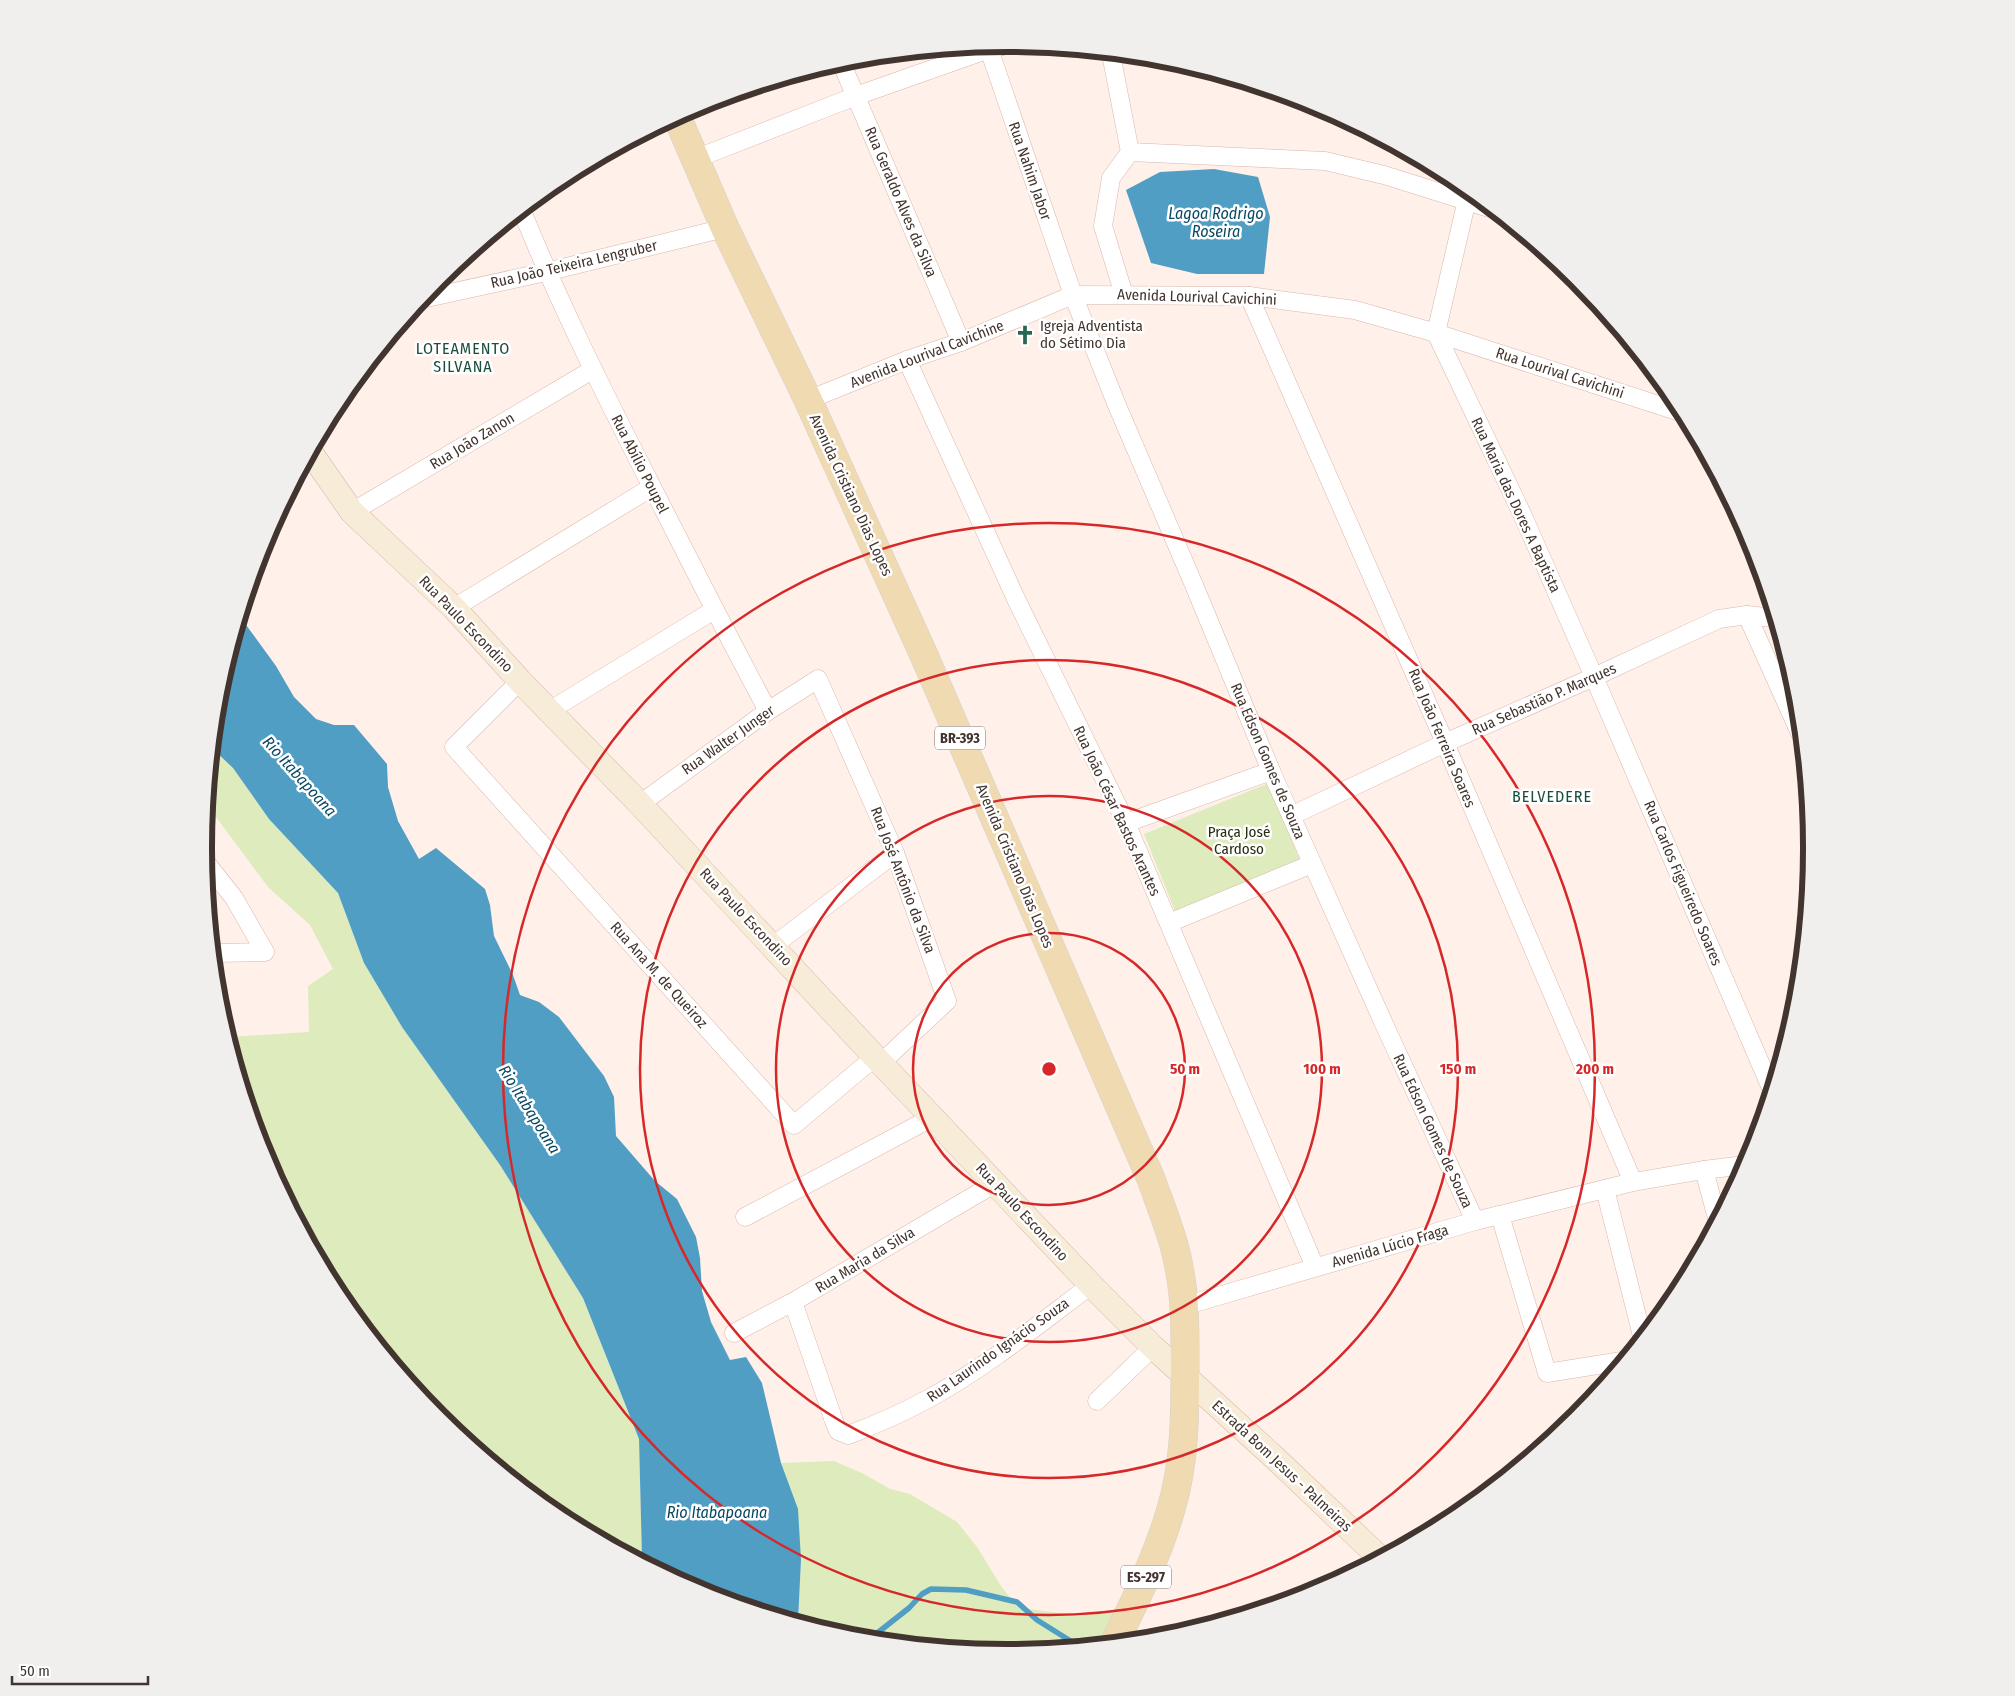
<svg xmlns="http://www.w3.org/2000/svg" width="2015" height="1696" font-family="'Fira Sans Condensed',sans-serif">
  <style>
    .green { fill: #ddebbd }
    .water { fill: #519ec4 }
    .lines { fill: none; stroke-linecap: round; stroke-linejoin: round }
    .stream { stroke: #519ec4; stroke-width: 5.5 }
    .minor-casing { stroke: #dab7a9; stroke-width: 19 }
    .secondary-casing { stroke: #dab7a9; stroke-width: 25 }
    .primary-casing { stroke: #d5d2d1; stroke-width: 29 }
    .minor { stroke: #fff; stroke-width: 18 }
    .secondary { stroke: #f7ecd8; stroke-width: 24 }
    .primary { stroke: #efdab1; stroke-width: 28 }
    .ring { fill: none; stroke: #d62828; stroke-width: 2.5 }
    .labels { text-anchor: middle; stroke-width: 5; stroke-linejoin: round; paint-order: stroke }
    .shield { fill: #fff; stroke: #7b716d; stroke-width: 1 }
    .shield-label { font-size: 14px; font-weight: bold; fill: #42342e }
    .street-label { font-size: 15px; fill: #42342e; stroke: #fff }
    .poi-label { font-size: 15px; fill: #42342e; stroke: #fff; text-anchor: start }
    .park-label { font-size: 15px; fill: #252d0e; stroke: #fff }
    .water-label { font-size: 16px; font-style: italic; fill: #084a64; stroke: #fff }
    .neighbourhood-label { font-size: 16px; letter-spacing: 1px; fill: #1b4d3e; stroke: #fff }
    .rim { fill: none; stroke: #42342e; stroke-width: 6 }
    .centre { fill: #d62828; stroke: #fff; stroke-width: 2.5 }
    .ring-label { font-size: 15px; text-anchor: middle; font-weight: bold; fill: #d62828; stroke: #fff; stroke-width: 5; stroke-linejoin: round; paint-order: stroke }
  </style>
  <rect width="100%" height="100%" fill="#fff0ea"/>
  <!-- green -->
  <g class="green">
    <path d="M213,749L233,768L269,819L338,893L364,963L402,1027L500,1165L583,1298L639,1439L642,1560L560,1517L439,1416L339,1295L264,1156L229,1037L309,1032L308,986L333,969L310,925L268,887L207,805Z"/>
    <path d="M1269,783L1300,861L1175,911L1144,834Z"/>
    <path d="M834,1461L864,1474L890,1489L910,1494L957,1522L977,1547L1001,1586L1008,1595L1024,1608L1078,1616L1128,1608L1109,1642L1007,1652L850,1637L798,1621L801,1560L781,1463Z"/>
  </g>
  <!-- water -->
  <g class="water">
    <path d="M1214,169L1258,177L1270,217L1264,274H1197L1151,263L1126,190L1160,172Z"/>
    <path d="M241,618L276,666L294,697L316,719L334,725H354L387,764L388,787L398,821L419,859L436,848L485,889L490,905L494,936L513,975L520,995L539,1002L559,1017L604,1076L614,1097L616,1136L655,1181L677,1199L696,1237L700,1258L702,1291L711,1322L730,1360L746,1357L762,1383L781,1463L798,1509L801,1560L798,1621L699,1591L642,1560L639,1439L583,1298L500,1165L402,1027L364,963L338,893L269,819L233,768L213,749L219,691Z"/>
  </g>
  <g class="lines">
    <!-- stream -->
    <path class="stream" d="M873,1639L876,1634L909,1608L922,1594L931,1589L966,1590L1017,1602L1037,1620L1077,1645"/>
    <defs>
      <g id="minor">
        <path d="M988,46L1073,295L1116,403L1194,585L1271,771L1384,1024L1475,1221"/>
        <path d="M1111,54L1130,152L1111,178L1103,226L1124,295"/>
        <path d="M841,62L961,342"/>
        <path d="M1130,152L1325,161L1384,175L1489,208"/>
        <path d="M695,159L856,96L989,49L1012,44"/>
        <path d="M522,211C560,305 605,395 651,485C690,561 728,637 768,711"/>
        <path d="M1249,296L1445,743L1633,1182"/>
        <path d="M422,299L546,272L725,228"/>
        <path d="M1436,333L1523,516L1594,677L1771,1088"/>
        <path d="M1436,333L1469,191"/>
        <path d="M907,360L1017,601L1126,823L1315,1267"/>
        <path d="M808,400L907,360L961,342L1073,295L1249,296L1355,310L1436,333L1683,413"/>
        <path d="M352,512L592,370"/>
        <path d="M454,608L652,487"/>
        <path d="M1747,615L1800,733"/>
        <path d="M520,681L454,747L794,1125L875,1057"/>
        <path d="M549,711L714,610"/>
        <path d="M640,804L768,711L818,679L895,853L947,1001L881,1063"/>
        <path d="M1291,816L1445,743L1594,677L1719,619L1747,615L1774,618"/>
        <path d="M1126,823L1271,771"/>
        <path d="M204,860L234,898L265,952L214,953"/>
        <path d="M1169,923L1312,864"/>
        <path d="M773,946L895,853"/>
        <path d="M1704,1170L1717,1218"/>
        <path d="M1605,1189L1642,1336"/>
        <path d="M1500,1215L1547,1373L1622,1361"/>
        <path d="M745,1217L933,1117"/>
        <path d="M793,1302L834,1421L838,1431L848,1435C875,1425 902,1413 928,1399C985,1368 1039,1324 1091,1285"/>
        <path d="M1184,1306L1475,1221L1633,1182L1704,1170L1745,1165"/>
        <path d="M734,1333L793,1302L994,1184"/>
        <path d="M1097,1401L1153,1347"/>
      </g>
      <path id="secondary" d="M311,453L352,512L454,608L520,681L640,804L875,1057L1091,1285L1153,1347L1276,1459L1379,1557"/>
      <path id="primary" d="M677,117L725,228L808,400L923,653L1151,1179C1162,1210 1175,1240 1180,1273C1185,1300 1185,1328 1185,1356C1185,1407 1186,1460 1171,1509C1158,1555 1136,1599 1115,1642"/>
    </defs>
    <!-- minor casing -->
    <use href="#minor" class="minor-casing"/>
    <!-- secondary casing -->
    <use href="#secondary" class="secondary-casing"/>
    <!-- primary casing -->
    <use href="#primary" class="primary-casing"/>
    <!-- minor -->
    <use href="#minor" class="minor"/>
    <!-- secondary -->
    <use href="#secondary" class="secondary"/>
    <!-- primary -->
    <use href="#primary" class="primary"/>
  </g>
  <!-- distance rings -->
  <g class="ring">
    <circle cx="1049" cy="1069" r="136"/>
    <circle cx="1049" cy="1069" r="273"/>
    <circle cx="1049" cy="1069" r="409"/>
    <circle cx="1049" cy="1069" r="546"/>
  </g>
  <!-- icons -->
  <defs>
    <symbol id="church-bare" viewBox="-9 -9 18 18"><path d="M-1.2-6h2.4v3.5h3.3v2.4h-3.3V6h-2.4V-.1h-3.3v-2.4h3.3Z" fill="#276754" stroke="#fff" stroke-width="2.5" paint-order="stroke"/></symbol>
  </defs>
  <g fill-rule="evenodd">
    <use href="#church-bare" x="1011" y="321" width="28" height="28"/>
  </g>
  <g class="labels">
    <!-- shield labels -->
    <g class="shield">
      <rect x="935" y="726.5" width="50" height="23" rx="4"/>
      <rect x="1121" y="1565.5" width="50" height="23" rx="4"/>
    </g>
    <g class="shield-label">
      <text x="960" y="743">BR-393</text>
      <text x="1146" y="1582">ES-297</text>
    </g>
    <!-- street labels -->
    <g class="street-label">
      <text transform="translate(1030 171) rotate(71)" y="5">Rua Nahim Jabor</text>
      <text transform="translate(901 202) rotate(67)" y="5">Rua Geraldo Alves da Silva</text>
      <text transform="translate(574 264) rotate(-13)" y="5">Rua João Teixeira Lengruber</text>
      <text transform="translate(1197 297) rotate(2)" y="5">Avenida Lourival Cavichini</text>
      <text transform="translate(927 354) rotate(-21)" y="5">Avenida Lourival Cavichine</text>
      <text transform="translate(1560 373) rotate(18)" y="5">Rua Lourival Cavichini</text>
      <text transform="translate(472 441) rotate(-31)" y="5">Rua João Zanon</text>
      <text transform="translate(640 464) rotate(63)" y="5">Rua Abílio Poupel</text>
      <text transform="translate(851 495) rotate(65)" y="5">Avenida Cristiano Dias Lopes</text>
      <text transform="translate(1516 505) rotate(65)" y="5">Rua Maria das Dores A Baptista</text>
      <text transform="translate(466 624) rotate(46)" y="5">Rua Paulo Escondino</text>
      <text transform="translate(1544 699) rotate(-24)" y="5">Rua Sebastião P. Marques</text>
      <text transform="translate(1442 738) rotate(67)" y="5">Rua João Ferreira Soares</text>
      <text transform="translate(728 740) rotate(-35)" y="5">Rua Walter Junger</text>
      <text transform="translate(1268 761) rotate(67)" y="5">Rua Edson Gomes de Souza</text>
      <text transform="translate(1117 811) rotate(65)" y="5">Rua João César Bastos Arantes</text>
      <text transform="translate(1015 866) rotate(67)" y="5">Avenida Cristiano Dias Lopes</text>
      <text transform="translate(903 880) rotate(69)" y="5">Rua José Antônio da Silva</text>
      <text transform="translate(1683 883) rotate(67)" y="5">Rua Carlos Figueiredo Soares</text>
      <text transform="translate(746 917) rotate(47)" y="5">Rua Paulo Escondino</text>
      <text transform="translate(659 975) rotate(48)" y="5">Rua Ana M. de Queiroz</text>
      <text transform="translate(1433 1131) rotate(65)" y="5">Rua Edson Gomes de Souza</text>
      <text transform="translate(1022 1212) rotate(47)" y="5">Rua Paulo Escondino</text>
      <text transform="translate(1390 1246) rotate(-16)" y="5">Avenida Lúcio Fraga</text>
      <text transform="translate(865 1260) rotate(-31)" y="5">Rua Maria da Silva</text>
      <text transform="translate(998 1350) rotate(-35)" y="5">Rua Laurindo Ignácio Souza</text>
      <text transform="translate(1282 1466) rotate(43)" y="5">Estrada Bom Jesus - Palmeiras</text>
    </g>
    <!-- poi labels -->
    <g class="poi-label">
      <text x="1040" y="331">Igreja Adventista<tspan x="1040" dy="17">do Sétimo Dia</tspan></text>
    </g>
    <!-- park labels -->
    <g class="park-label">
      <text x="1239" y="837">Praça José<tspan x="1239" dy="17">Cardoso</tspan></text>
    </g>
    <!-- water labels -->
    <g class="water-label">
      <text x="1216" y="219">Lagoa Rodrigo<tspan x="1216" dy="18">Roseira</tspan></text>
      <text transform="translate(300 776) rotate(48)" y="6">Rio Itabapoana</text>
      <text transform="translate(530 1109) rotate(58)" y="6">Rio Itabapoana</text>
      <text x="717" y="1518">Rio Itabapoana</text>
    </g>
    <!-- neighbourhood labels -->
    <g class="neighbourhood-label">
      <text x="463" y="354">LOTEAMENTO<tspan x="463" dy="18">SILVANA</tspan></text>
      <text x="1552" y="802">BELVEDERE</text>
    </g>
  </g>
  <!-- crop -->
  <path d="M0 0H2015V1696H0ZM1007 52H1008A795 795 0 0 1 1803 847V849A795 795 0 0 1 1008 1644H1007A795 795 0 0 1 212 849V847A795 795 0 0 1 1007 52Z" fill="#f0efee" fill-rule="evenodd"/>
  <path class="rim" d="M1007 52H1008A795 795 0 0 1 1803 847V849A795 795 0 0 1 1008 1644H1007A795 795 0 0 1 212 849V847A795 795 0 0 1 1007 52Z"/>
  <circle cx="1049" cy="1069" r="8" class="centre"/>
  <g class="ring-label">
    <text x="1185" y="1074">50 m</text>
    <text x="1322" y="1074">100 m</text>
    <text x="1458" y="1074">150 m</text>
    <text x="1595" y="1074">200 m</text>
  </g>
  <!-- scale -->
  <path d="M12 1676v8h136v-8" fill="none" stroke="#42342e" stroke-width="2.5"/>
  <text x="20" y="1676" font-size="15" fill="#42342e" stroke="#ffffff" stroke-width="4" paint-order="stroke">50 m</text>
</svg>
